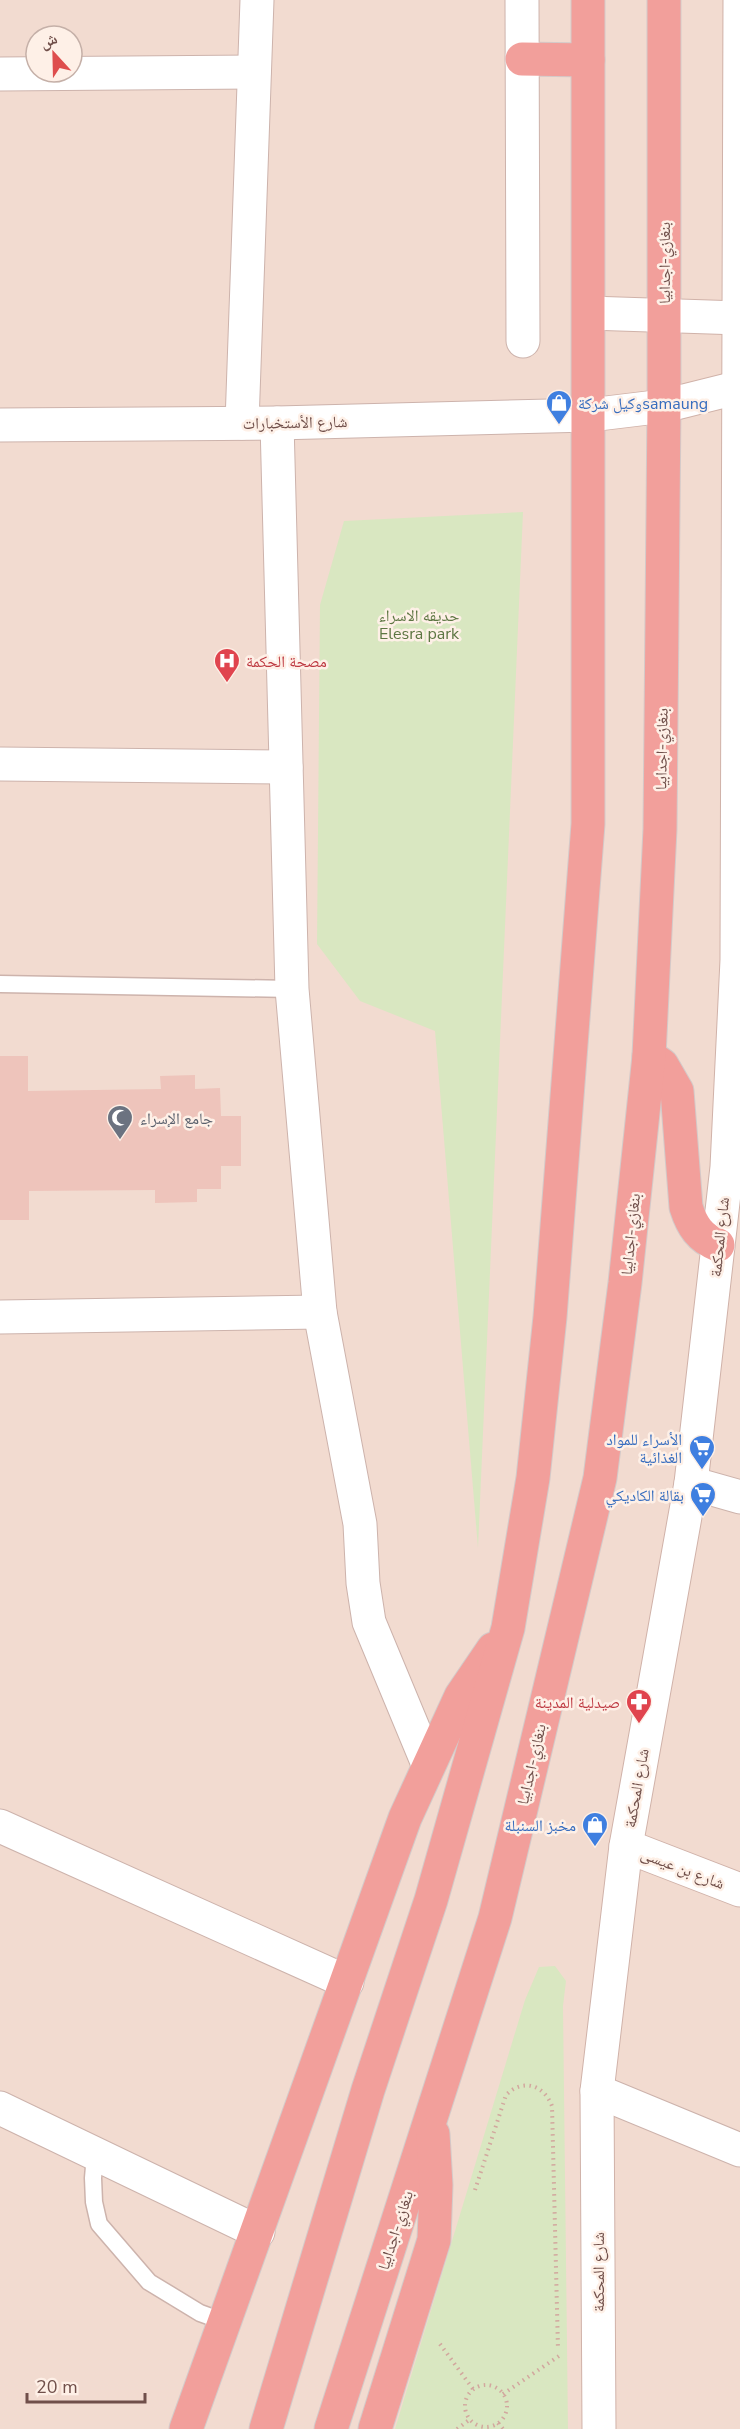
<svg xmlns="http://www.w3.org/2000/svg" width="740" height="2429" font-family="'Nunito Sans','Noto Naskh Arabic',sans-serif">
  <style>
    .residential { fill: #f2dbd0; fill-rule: evenodd }
    .green { fill: #d9e7c1 }
    .building { fill: #eec4bb }
    .lines { fill: none; stroke-linecap: round; stroke-linejoin: round }
    .lane-casing { stroke: #cdb3ac; stroke-width: 19 }
    .street-casing { stroke: #cdb3ac; stroke-width: 35 }
    .secondary-casing { stroke: #d0b2a9; stroke-width: 35 }
    .highway-casing { stroke: #d4cac9; stroke-width: 35 }
    .path { stroke: #d2a79e; stroke-width: 4; stroke-dasharray: 1.5 4.5; stroke-linecap: butt }
    .lane { stroke: #fff; stroke-width: 16 }
    .street { stroke: #fff; stroke-width: 33 }
    .secondary { stroke: #fff; stroke-width: 33 }
    .highway { stroke: #f29f9b; stroke-width: 33 }
    .labels { text-anchor: middle; stroke-width: 5; stroke-linejoin: round; paint-order: stroke }
    .street-label { font-size: 16px; fill: #704f4a; stroke: #fef0e7 }
    .shop-label { font-size: 16px; fill: #366cbe; stroke: #fef0e7; text-anchor: end }
    .park-label { font-size: 16px; fill: #5d7642; stroke: #fef0e7 }
    .health-label { font-size: 16px; fill: #be3a42; stroke: #fef0e7; text-anchor: start }
    .worship-label { font-size: 16px; fill: #5b616d; stroke: #fef0e7; text-anchor: start }
  </style>
  <rect width="100%" height="100%" fill="#faebe1"/>
  <!-- residential -->
  <path class="residential" d="M0,0H740V2429H0ZM36,36H72V72H36Z"/>
  <!-- green -->
  <g class="green">
    <path d="M523,512L478,1548L435,1031L360,1001L317,944L320,605L344,521Z"/>
    <path d="M555,1966L566,1981L563,2006L568,2429H395L525,2000L539,1967Z"/>
  </g>
  <!-- building -->
  <path class="building" d="M0,1056H28V1091L161,1089L160,1076L195,1075V1089L220,1088L221,1116H241V1166H221V1189H197V1202L155,1203V1190L29,1191V1220H0Z"/>
  <g class="lines">
    <defs>
      <g id="lane">
        <path d="M0,984L292,989"/>
        <path d="M95,2155L93,2178L94,2202L99,2224L149,2282L200,2313L225,2322"/>
      </g>
      <g id="street">
        <path d="M522,0L523,341"/>
        <path d="M0,74L254,72"/>
        <path d="M242,423L257,0"/>
        <path d="M277,423L292,989L320,1312L360,1524L363,1583L369,1622L428,1764"/>
        <path d="M0,425L277,423L590,415"/>
        <path d="M0,764L286,767"/>
        <path d="M0,1317L320,1312"/>
        <path d="M691,1483L740,1497"/>
        <path d="M0,1826L347,1982"/>
        <path d="M597,2091L740,2150"/>
        <path d="M0,2108L258,2232"/>
      </g>
      <g id="secondary">
        <path d="M589,313L740,318"/>
        <path d="M590,415L664,406L740,387"/>
        <path d="M626,1846L740,1890"/>
        <path d="M599,2429L597,2091L626,1846L691,1483L727,1167L737,960L740,0"/>
      </g>
      <g id="highway">
        <path d="M522,59L588,60"/>
        <path d="M649,1056L662,1065L677,1091L686,1207C692,1226 700,1238 718,1245"/>
        <path d="M186,2429L405,1818L461,1696L493,1649"/>
        <path d="M266,2429L368,2090L431,1900L508,1628L533,1478L550,1317L588,824V0"/>
        <path d="M331,2429L495,1918L600,1478L625,1283L649,1056L660,829L664,406V0"/>
        <path d="M375,2429L434,2240L436,2185L433,2134"/>
      </g>
    </defs>
    <!-- lane casing -->
    <use href="#lane" class="lane-casing"/>
    <!-- street casing -->
    <use href="#street" class="street-casing"/>
    <!-- secondary casing -->
    <use href="#secondary" class="secondary-casing"/>
    <!-- highway casing -->
    <use href="#highway" class="highway-casing"/>
    <!-- path -->
    <g class="path">
      <path d="M475,2190L506,2095C523,2078 544,2085 552,2106L558,2350"/>
      <path d="M440,2344L473,2389"/>
      <circle cx="486" cy="2406" r="21"/>
      <path d="M503,2394L559,2356"/>
      <path d="M498,2423L503,2429"/>
      <path d="M457,2429L469,2420"/>
    </g>
    <!-- lane -->
    <use href="#lane" class="lane"/>
    <!-- street -->
    <use href="#street" class="street"/>
    <!-- secondary -->
    <use href="#secondary" class="secondary"/>
    <!-- highway -->
    <use href="#highway" class="highway"/>
  </g>
  <!-- icons -->
  <defs>
    <symbol id="shop-pin" viewBox="-11 -11 22 30"><path d="M0 17L-7.5 6A9.5 9.5 0 1 1 7.5 6Z" fill="#3f7fe0" stroke="#fef0e7"/><path d="M-5-2.5h2.3a2.7 3.5 0 0 1 5.4 0H5L5.5 6h-11ZM-1.5-2.5h3a1.5 2.3 0 0 0-3 0Z" fill="#fff"/></symbol>
    <symbol id="hospital-pin" viewBox="-11 -11 22 30"><path d="M0 17L-7.5 6A9.5 9.5 0 1 1 7.5 6Z" fill="#e0444e" stroke="#fef0e7"/><path d="M-5-5h3v3.5h4V-5h3V5h-3V1.5h-4V5h-3Z" fill="#fff"/></symbol>
    <symbol id="mosque-pin" viewBox="-11 -11 22 30"><path d="M0 17L-7.5 6A9.5 9.5 0 1 1 7.5 6Z" fill="#6b7280" stroke="#fef0e7"/><path d="M3.5-4.9A6 6 0 1 0 3.5 4.9A5 5 0 1 1 3.5-4.9Z" fill="#fff"/></symbol>
    <symbol id="supermarket-pin" viewBox="-11 -11 22 30"><path d="M0 17L-7.5 6A9.5 9.5 0 1 1 7.5 6Z" fill="#3f7fe0" stroke="#fef0e7"/><path d="M-6-5.5h2.5l.6 2H6L4.5 2H-2.5L-4.4-4H-6ZM-1.5 3.2a1.3 1.3 0 1 0 .1 0ZM3 3.2a1.3 1.3 0 1 0 .1 0Z" fill="#fff"/></symbol>
    <symbol id="pharmacy-pin" viewBox="-11 -11 22 30"><path d="M0 17L-7.5 6A9.5 9.5 0 1 1 7.5 6Z" fill="#e0444e" stroke="#fef0e7"/><path d="M-2-6h4v4h4v4h-4v4h-4v-4h-4v-4h4Z" fill="#fff"/></symbol>
  </defs>
  <g fill-rule="evenodd">
    <use href="#shop-pin" x="544" y="388" width="30" height="40"/>
    <use href="#hospital-pin" x="212" y="646" width="30" height="40"/>
    <use href="#mosque-pin" x="105" y="1103" width="30" height="40"/>
    <use href="#supermarket-pin" x="687" y="1433" width="30" height="40"/>
    <use href="#supermarket-pin" x="688" y="1480" width="30" height="40"/>
    <use href="#pharmacy-pin" x="624" y="1687" width="30" height="40"/>
    <use href="#shop-pin" x="580" y="1810" width="30" height="40"/>
  </g>
  <g class="labels">
    <!-- street labels -->
    <g class="street-label">
      <text transform="translate(664 263) rotate(-90)" y="6">بنغازي-اجدابيا</text>
      <text transform="translate(295 422) rotate(-1)" y="6">شارع الأستخبارات</text>
      <text transform="translate(661 749) rotate(-89)" y="6">بنغازي-اجدابيا</text>
      <text transform="translate(630 1234) rotate(-84)" y="6">بنغازي-اجدابيا</text>
      <text transform="translate(719 1237) rotate(-84)" y="6">شارع المحكمة</text>
      <text transform="translate(531 1764) rotate(-77)" y="6">بنغازي-اجدابيا</text>
      <text transform="translate(636 1788) rotate(-80)" y="6">شارع المحكمة</text>
      <text transform="translate(683 1868) rotate(21)" y="6">شارع بن عيسى</text>
      <text transform="translate(395 2230) rotate(-72)" y="6">بنغازي-اجدابيا</text>
      <text transform="translate(598 2272) rotate(-90)" y="6">شارع المحكمة</text>
    </g>
    <!-- shop labels -->
    <g class="shop-label">
      <text x="578" y="409" text-anchor="start">وكيل شركةsamaung</text>
      <text x="682" y="1445">الأسراء للمواد<tspan x="682" dy="18">الغذائية</tspan></text>
      <text x="684" y="1501">بقالة الكاديكي</text>
      <text x="576" y="1831">مخبز السنبلة</text>
    </g>
    <!-- park labels -->
    <g class="park-label">
      <text x="419" y="621">حديقه الاسراء<tspan x="419" dy="18">Elesra park</tspan></text>
    </g>
    <!-- health labels -->
    <g class="health-label">
      <text x="246" y="667">مصحة الحكمة</text>
      <text x="620" y="1708" text-anchor="end">صيدلية المدينة</text>
    </g>
    <!-- worship labels -->
    <g class="worship-label">
      <text x="140" y="1124">جامع الإسراء</text>
    </g>
  </g>
  <!-- north arrow -->
  <g transform="translate(54 54) rotate(338)"><circle r="28" fill="#fef0e7" stroke="#c5b0a8" stroke-width="1.5"/>
  <path d="M0-4.5L10 22L0 15L-10 22Z" fill="#de4d4d"/>
  <text y="-9" font-size="16" font-weight="bold" text-anchor="middle" fill="#704f4a">ش</text>
  </g>
  <!-- scale -->
  <path d="M27 2393v9h118v-9" fill="none" stroke="#704f4a" stroke-width="3"/>
  <text x="36" y="2393" font-size="18" fill="#704f4a" stroke="#fef0e7" stroke-width="4.5" paint-order="stroke">20 m</text>
</svg>
